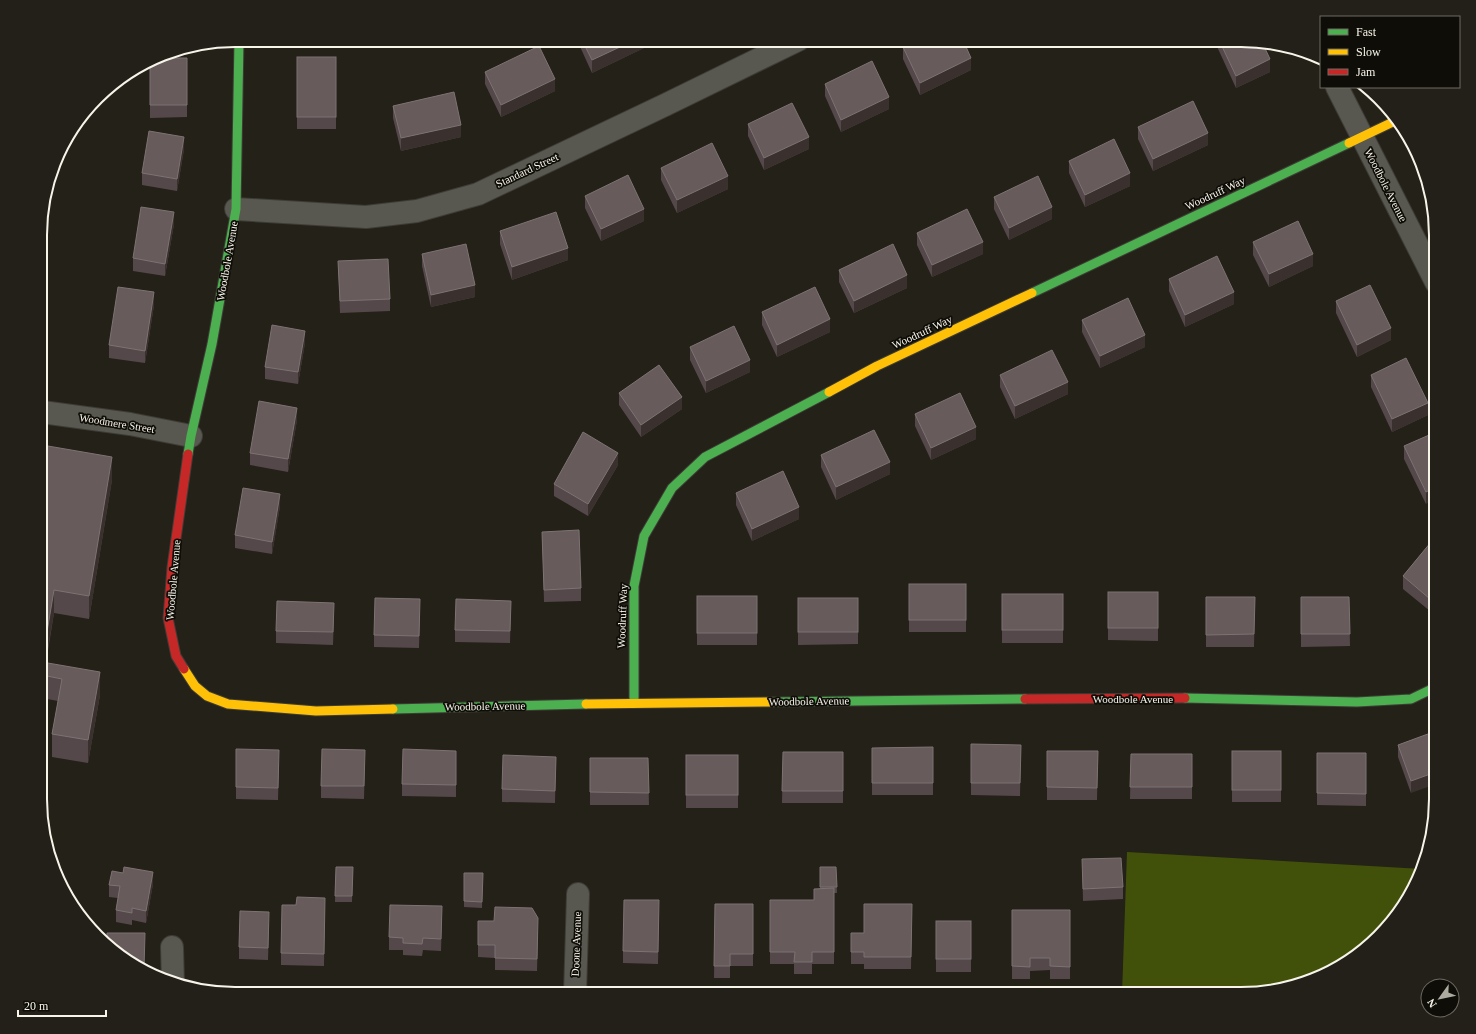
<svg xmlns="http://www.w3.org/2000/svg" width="1476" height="1034" font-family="Georgia,serif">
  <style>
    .forest { fill: #41510a }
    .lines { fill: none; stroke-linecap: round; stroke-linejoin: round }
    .street-casing { stroke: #3e3c36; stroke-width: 24 }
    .fast-casing { stroke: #3e3c36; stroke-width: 11 }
    .slow-casing { stroke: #3e3c36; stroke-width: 11 }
    .jam-casing { stroke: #3e3c36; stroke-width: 11 }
    .street { stroke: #585750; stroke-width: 22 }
    .fast { stroke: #4caf50; stroke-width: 9 }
    .slow { stroke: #ffc107; stroke-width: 9 }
    .jam { stroke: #c62828; stroke-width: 9 }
    .wall { fill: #55484b }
    .shaded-wall { fill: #3a312f }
    .building { fill: #675b5c; stroke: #7d7372 }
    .labels { text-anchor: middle; stroke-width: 3.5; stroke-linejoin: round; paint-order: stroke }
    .street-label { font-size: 11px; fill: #f7f5ea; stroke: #0f0d07 }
    .rim { fill: none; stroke: #f7f5ea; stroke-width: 2 }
  </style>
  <rect width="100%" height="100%" fill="#242118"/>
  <!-- forest -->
  <path class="forest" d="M1127,852L1422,869L1396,918L1369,946L1327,974L1291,987L1241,994H1122Z"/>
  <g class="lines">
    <defs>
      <g id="street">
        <path d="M1337,87L1436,282"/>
        <path d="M236,209L366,217L417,211L478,194L665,105L798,40"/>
        <path d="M42,412L130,424L191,436"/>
        <path d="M172,947L173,984"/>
        <path d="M575,994L578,894"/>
      </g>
      <g id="fast">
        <path d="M1032,293L1349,143"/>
        <path d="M188,454L191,436L212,344L236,209L239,40"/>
        <path d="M1185,698L1357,702L1411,699L1436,687"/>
        <path d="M773,702L1025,699"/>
        <path d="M634,703V586L644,536L672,488L705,457L829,392"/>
        <path d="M393,709L586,704"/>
      </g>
      <g id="slow">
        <path d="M1349,143L1395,121"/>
        <path d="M829,392L877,366L1032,293"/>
        <path d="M184,669L195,686L207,696L228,704L316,711L393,709"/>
        <path d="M586,704L773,702"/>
      </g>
      <g id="jam">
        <path d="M184,669L176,656L168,618L172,567L188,454"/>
        <path d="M1025,699L1185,698"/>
      </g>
    </defs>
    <!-- street casing -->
    <use href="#street" class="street-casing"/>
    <!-- fast casing -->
    <use href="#fast" class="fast-casing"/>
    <!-- slow casing -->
    <use href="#slow" class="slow-casing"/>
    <!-- jam casing -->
    <use href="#jam" class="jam-casing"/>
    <!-- street -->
    <use href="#street" class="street"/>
    <!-- fast -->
    <use href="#fast" class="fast"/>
    <!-- slow -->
    <use href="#slow" class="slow"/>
    <!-- jam -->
    <use href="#jam" class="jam"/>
  </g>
  <!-- wall -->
  <g class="wall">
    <path d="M577,40H646V47L592,73Z"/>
    <path d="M1214,40H1254L1270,72L1236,88Z"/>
    <path d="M903,47L971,70L920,95L903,59Z"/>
    <rect x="297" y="57" width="39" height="72"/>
    <path d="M187,58V117L150,118V61Z"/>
    <path d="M485,72L555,91L501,117L485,84Z"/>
    <path d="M825,84L889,109L841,132L825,96Z"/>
    <path d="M393,106L461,137L401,151L393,118Z"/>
    <path d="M748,124L809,149L764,170L748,136Z"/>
    <path d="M1138,127L1208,145L1153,171L1138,139Z"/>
    <path d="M184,149L177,191L142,185V173Z"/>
    <path d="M1069,161L1130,186L1085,207L1069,173Z"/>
    <path d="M661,168L728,189L677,213L661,180Z"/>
    <path d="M585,196L644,221L601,241L585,208Z"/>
    <path d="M994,197L1052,219L1009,240L994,209Z"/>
    <path d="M174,224L165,276L133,271V258Z"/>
    <path d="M500,231L568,260L512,280L500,244Z"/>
    <path d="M917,233L983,254L932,277L917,245Z"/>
    <path d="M1253,242L1313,266L1269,287L1253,255Z"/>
    <path d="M422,254L475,297L431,307L422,266Z"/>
    <path d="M338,261L390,299V311L340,313Z"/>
    <path d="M839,270L907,288L854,313L839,282Z"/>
    <path d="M1169,279L1234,304L1185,327L1169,291Z"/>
    <path d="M1336,301L1391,340L1357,357L1336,313Z"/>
    <path d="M154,305L145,363L109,358V345Z"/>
    <path d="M762,312L830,332L777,357L762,325Z"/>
    <path d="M1082,320L1145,347L1100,368L1082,332Z"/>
    <path d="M305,343L298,384L265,379V367Z"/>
    <path d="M690,347L750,372L706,393L690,360Z"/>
    <path d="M1000,375L1068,394L1015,419L1000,387Z"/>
    <path d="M1371,375L1428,415L1392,432L1371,387Z"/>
    <path d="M619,393L682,409L641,437L619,405Z"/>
    <path d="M915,414L976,439L931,460L915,426Z"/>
    <path d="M297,420L288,472L250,465V453Z"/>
    <path d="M1436,432L1426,504L1404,459V446Z"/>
    <path d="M42,445L112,480L89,619L54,613L46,663L100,695L88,763L52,757V734L58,701L42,698Z"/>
    <path d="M821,455L890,474L836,500L821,467Z"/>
    <path d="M618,465L588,516L554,496V484Z"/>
    <path d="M736,493L799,519L752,541L736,505Z"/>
    <path d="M280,506L272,554L235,548V535Z"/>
    <path d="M542,532L581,588V601L544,602Z"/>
    <path d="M1436,536L1430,611L1403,589V576Z"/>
    <rect x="909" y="584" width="57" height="48"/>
    <path d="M1108,592H1158V641L1108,640Z"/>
    <rect x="1002" y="594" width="61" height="49"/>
    <rect x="697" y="596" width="60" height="49"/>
    <path d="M1206,597H1255L1254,647H1206Z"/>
    <path d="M1301,597H1349L1350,646L1301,647Z"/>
    <path d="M798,598H858V644L798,645Z"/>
    <path d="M511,601L510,643L455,642V630Z"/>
    <path d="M420,612L419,648L374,647V635Z"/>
    <path d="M334,615L333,645L276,643V631Z"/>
    <path d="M1436,731L1411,793L1398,757V745Z"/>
    <path d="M971,744L1021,745L1020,796L971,795Z"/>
    <path d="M933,747V795H872V748Z"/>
    <path d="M236,749L279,762L278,800L236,799Z"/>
    <path d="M1047,751H1098L1097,800H1047Z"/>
    <rect x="1232" y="751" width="49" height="51"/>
    <path d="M783,752H843V803H782Z"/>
    <path d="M1317,753H1366V806L1317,805Z"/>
    <path d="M1131,754H1192V799H1130Z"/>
    <rect x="686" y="755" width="52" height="53"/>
    <path d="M556,757L555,803L502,802V789Z"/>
    <path d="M590,758H648L649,805H590Z"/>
    <path d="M365,762L364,799L321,798V786Z"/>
    <path d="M456,763V797L402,796V784Z"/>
    <path d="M1082,859L1123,887V899L1083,901Z"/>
    <path d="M336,867H353L352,902H335Z"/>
    <path d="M820,867H836L837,893H834V964H812V974H794V964H770V900H814L820,889Z"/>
    <path d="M464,873H483L482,908L464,907Z"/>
    <path d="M153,884L146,923L132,920V925L116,922V910L118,898L109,897V885Z"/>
    <path d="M325,898L324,966L281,965V953Z"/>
    <path d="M715,904H753V966H730V978H714Z"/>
    <path d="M912,904L911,969H864V964H851V933H864Z"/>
    <path d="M1012,910H1070V979H1050V970L1030,971V979H1012Z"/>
    <path d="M659,913L658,964L623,963V951Z"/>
    <path d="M442,918L441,951L423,950L422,956L403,955V950H389V937Z"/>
    <path d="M478,921L538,931L537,971L495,970V958L478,957Z"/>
    <rect x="936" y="921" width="35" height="51"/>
    <path d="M269,924L268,960L239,959V947Z"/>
  </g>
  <!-- shaded-wall -->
  <g class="shaded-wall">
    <path d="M635,40H646V47L592,73V60Z"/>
    <path d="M1002,40H1012L1002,45Z"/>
    <path d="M971,58V70L920,95V83Z"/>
    <path d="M1270,59V72L1236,88V76Z"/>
    <path d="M555,79V91L501,117V105Z"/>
    <path d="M889,97V109L841,132V120Z"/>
    <path d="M461,125V137L401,151V138Z"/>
    <path d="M1208,133V145L1153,171V159Z"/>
    <path d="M184,137V149L177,191V179Z"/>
    <path d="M809,137V149L764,170V158Z"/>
    <path d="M1130,173V186L1085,207V195Z"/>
    <path d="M728,176V189L677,213V200Z"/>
    <path d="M1052,207V219L1009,240V228Z"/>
    <path d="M644,209V221L601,241V229Z"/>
    <path d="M174,212V224L165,276V264Z"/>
    <path d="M983,242V254L932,277V265Z"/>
    <path d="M568,248V260L512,280V267Z"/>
    <path d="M1313,254V266L1269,287V274Z"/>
    <path d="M907,275V288L854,313V301Z"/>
    <path d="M475,285V297L431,307V295Z"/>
    <path d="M154,292V305L145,363V351Z"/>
    <path d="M1234,292V304L1185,327V315Z"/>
    <path d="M830,319V332L777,357V345Z"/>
    <path d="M1391,328V340L1357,357V345Z"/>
    <path d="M305,331V343L298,384V372Z"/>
    <path d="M1145,335V347L1100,368V356Z"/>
    <path d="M750,360V372L706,393V381Z"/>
    <path d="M1068,382V394L1015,419V406Z"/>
    <path d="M682,397V409L641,437V425Z"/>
    <path d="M1428,403V415L1392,432V419Z"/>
    <path d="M297,408V420L288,472V459Z"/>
    <path d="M976,427V439L931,460V448Z"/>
    <path d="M618,453V465L588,516V504Z"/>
    <path d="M112,457V480L89,619V596Z"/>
    <path d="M890,462V474L836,500V487Z"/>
    <path d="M1436,487V499L1426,504V492Z"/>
    <path d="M280,494V506L272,554V542Z"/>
    <path d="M799,507V519L752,541V529Z"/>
    <path d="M54,590V613L43,676L42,662Z"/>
    <path d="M1436,592V604L1430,611V599Z"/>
    <path d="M100,672V695L88,763V740Z"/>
    <path d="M1436,772V784L1411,793V781Z"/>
    <path d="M153,872V884L146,923V911Z"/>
  </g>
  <!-- building -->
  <g class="building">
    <path d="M582,40H635L592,60Z"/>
    <path d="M917,40H963L971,58L920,83L903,47Z"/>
    <path d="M1219,40H1254L1262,42L1270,59L1236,76Z"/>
    <path d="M539,46L555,79L501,105L485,72Z"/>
    <rect x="297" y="57" width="39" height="60"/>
    <path d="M155,58H187V105H150V61Z"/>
    <path d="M872,61L889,97L841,120L825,84Z"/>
    <path d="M454,92L461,125L401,138L393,106Z"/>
    <path d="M1193,101L1208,133L1153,159L1138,127Z"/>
    <path d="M792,103L809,137L764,158L748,124Z"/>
    <path d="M149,131L184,137L177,179L142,173Z"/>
    <path d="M1114,139L1130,173L1085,195L1069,161Z"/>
    <path d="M712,143L728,176L677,200L661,168Z"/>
    <path d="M628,175L644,209L601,229L585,196Z"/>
    <path d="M1038,176L1052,207L1009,228L994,197Z"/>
    <path d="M141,207L174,212L165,264L133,258Z"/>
    <path d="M967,209L983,242L932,265L917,233Z"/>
    <path d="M556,212L568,248L512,267L500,231Z"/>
    <path d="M1298,221L1313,254L1269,274L1253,242Z"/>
    <path d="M466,244L475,285L431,295L422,254Z"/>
    <path d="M893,244L907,275L854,301L839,270Z"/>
    <path d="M1217,256L1234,292L1185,315L1169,279Z"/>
    <path d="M388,259L390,299L340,301L338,261Z"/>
    <path d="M1370,285L1391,328L1357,345L1336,301Z"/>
    <path d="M118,287L154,292L145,351L109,345Z"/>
    <path d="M815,287L830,319L777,345L762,312Z"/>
    <path d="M1128,298L1145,335L1100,356L1082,320Z"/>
    <path d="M272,325L305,331L298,372L265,367Z"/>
    <path d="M734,326L750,360L706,381L690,347Z"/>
    <path d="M1052,350L1068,382L1015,406L1000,375Z"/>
    <path d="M1406,358L1428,403L1392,419L1371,375Z"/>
    <path d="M659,365L682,397L641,425L619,393Z"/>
    <path d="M960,393L976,427L931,448L915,414Z"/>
    <path d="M259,401L297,408L288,459L250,453Z"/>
    <path d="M874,430L890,462L836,487L821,455Z"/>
    <path d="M583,432L618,453L588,504L554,484Z"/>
    <path d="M1436,432V487L1426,492L1404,446Z"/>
    <path d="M42,445L112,457L89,596L54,590L42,662L100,672L88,740L52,734L62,679L42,675Z"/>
    <path d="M783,471L799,507L752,529L736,493Z"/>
    <path d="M243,488L280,494L272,542L235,535Z"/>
    <path d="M579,530L581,588L544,590L542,532Z"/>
    <path d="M1436,536V592L1430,599L1403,576Z"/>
    <rect x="909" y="584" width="57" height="36"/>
    <rect x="1108" y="592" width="50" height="36"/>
    <rect x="1002" y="594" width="61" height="36"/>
    <rect x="697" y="596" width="60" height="37"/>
    <path d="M1206,597H1255L1254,634L1206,635Z"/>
    <path d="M1301,597H1349L1350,634H1301Z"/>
    <path d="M375,598L420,599L419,636L374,635Z"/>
    <rect x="798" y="598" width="60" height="34"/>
    <path d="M456,599L511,601L510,631L455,630Z"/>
    <path d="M277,601L334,603L333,632L276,631Z"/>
    <path d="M1436,731V772L1411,781L1398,745Z"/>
    <path d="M971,744L1021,745L1020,783H971Z"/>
    <path d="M933,747V783H872V748Z"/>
    <path d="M236,749L279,750L278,788L236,787Z"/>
    <path d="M322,749L365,750L364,786H321Z"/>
    <path d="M403,749L456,751V785L402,784Z"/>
    <path d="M1047,751H1098L1097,788L1047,787Z"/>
    <rect x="1232" y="751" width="49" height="39"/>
    <path d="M783,752H843V791H782Z"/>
    <path d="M1317,753H1366V794L1317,793Z"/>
    <path d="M1131,754H1192V787H1130Z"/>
    <path d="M503,755L556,757L555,791L502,789Z"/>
    <rect x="686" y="755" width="52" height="40"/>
    <path d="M590,758H648L649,793L590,792Z"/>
    <path d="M1121,858L1123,887L1083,889L1082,859Z"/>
    <path d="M124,867L153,872L146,911L132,908V913L116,910L120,886L109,885L112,871L123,873Z"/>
    <path d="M336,867H353L352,896H335Z"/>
    <path d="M820,867H836L837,887H820Z"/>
    <path d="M464,873H483L482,902L464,901Z"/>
    <path d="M834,888V952H812V962H794L795,952H770V900H814V889Z"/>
    <path d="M297,897L325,898L324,954L281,953L282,905H296Z"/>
    <path d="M624,900H659L658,952L623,951Z"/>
    <path d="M715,904H753V954H730V966H714Z"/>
    <path d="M864,904H912L911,957H864V952H851V933H864Z"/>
    <path d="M390,905L442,906L441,939L423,938L422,944L403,943V938L389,937Z"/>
    <path d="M495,907L532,908L538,918L537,959L495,958V945H478V921H494Z"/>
    <path d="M1012,910H1070V967L1050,966V958H1030V967L1012,966Z"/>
    <path d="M240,911L269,912L268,948L239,947Z"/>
    <rect x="936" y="921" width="35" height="38"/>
    <path d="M107,933H145L144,969L116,954L113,950V949H112L107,943Z"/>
  </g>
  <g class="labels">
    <!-- street labels -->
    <g class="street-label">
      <text transform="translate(527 170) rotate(-25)" y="4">Standard Street</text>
      <text transform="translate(1386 185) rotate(63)" y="4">Woodbole Avenue</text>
      <text transform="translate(1215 193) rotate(-25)" y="4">Woodruff Way</text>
      <text transform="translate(227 261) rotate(-80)" y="4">Woodbole Avenue</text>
      <text transform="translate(922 332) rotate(-25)" y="4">Woodruff Way</text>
      <text transform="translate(117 423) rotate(9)" y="4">Woodmere Street</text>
      <text transform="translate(173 580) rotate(-85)" y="4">Woodbole Avenue</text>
      <text transform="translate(622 616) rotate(-88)" y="4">Woodruff Way</text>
      <text x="1133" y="703">Woodbole Avenue</text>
      <text transform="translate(809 701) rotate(-1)" y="4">Woodbole Avenue</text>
      <text transform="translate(485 706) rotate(-1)" y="4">Woodbole Avenue</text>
      <text transform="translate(576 944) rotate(-88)" y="4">Doone Avenue</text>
    </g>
  </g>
  <!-- crop -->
  <path d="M0 0H1476V1034H0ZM235 47H1241A188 188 0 0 1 1429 235V799A188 188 0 0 1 1241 987H235A188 188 0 0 1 47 799V235A188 188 0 0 1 235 47Z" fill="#222019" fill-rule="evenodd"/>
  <path class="rim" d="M235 47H1241A188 188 0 0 1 1429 235V799A188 188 0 0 1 1241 987H235A188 188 0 0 1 47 799V235A188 188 0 0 1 235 47Z"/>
  <!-- legend -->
  <rect x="1320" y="16" width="140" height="72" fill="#0f0d07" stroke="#6c6a62"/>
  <rect x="1328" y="29" width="20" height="6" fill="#4caf50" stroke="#6c6a62"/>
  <text x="1356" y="36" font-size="12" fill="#f7f5ea">Fast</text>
  <rect x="1328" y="49" width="20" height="6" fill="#ffc107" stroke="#6c6a62"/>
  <text x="1356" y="56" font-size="12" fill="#f7f5ea">Slow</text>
  <rect x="1328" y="69" width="20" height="6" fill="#c62828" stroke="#6c6a62"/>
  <text x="1356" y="76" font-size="12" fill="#f7f5ea">Jam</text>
  <!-- north arrow -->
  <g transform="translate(1440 998) rotate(237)"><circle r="19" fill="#0f0d07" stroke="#6c6a62"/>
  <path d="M0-3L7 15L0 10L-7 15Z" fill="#adaba0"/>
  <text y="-6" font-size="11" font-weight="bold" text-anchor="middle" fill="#f7f5ea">N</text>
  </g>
  <!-- scale -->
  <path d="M18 1010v6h88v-6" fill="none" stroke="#f7f5ea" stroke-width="2"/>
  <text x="24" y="1010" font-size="12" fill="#f7f5ea" stroke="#0f0d07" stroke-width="3" paint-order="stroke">20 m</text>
</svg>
